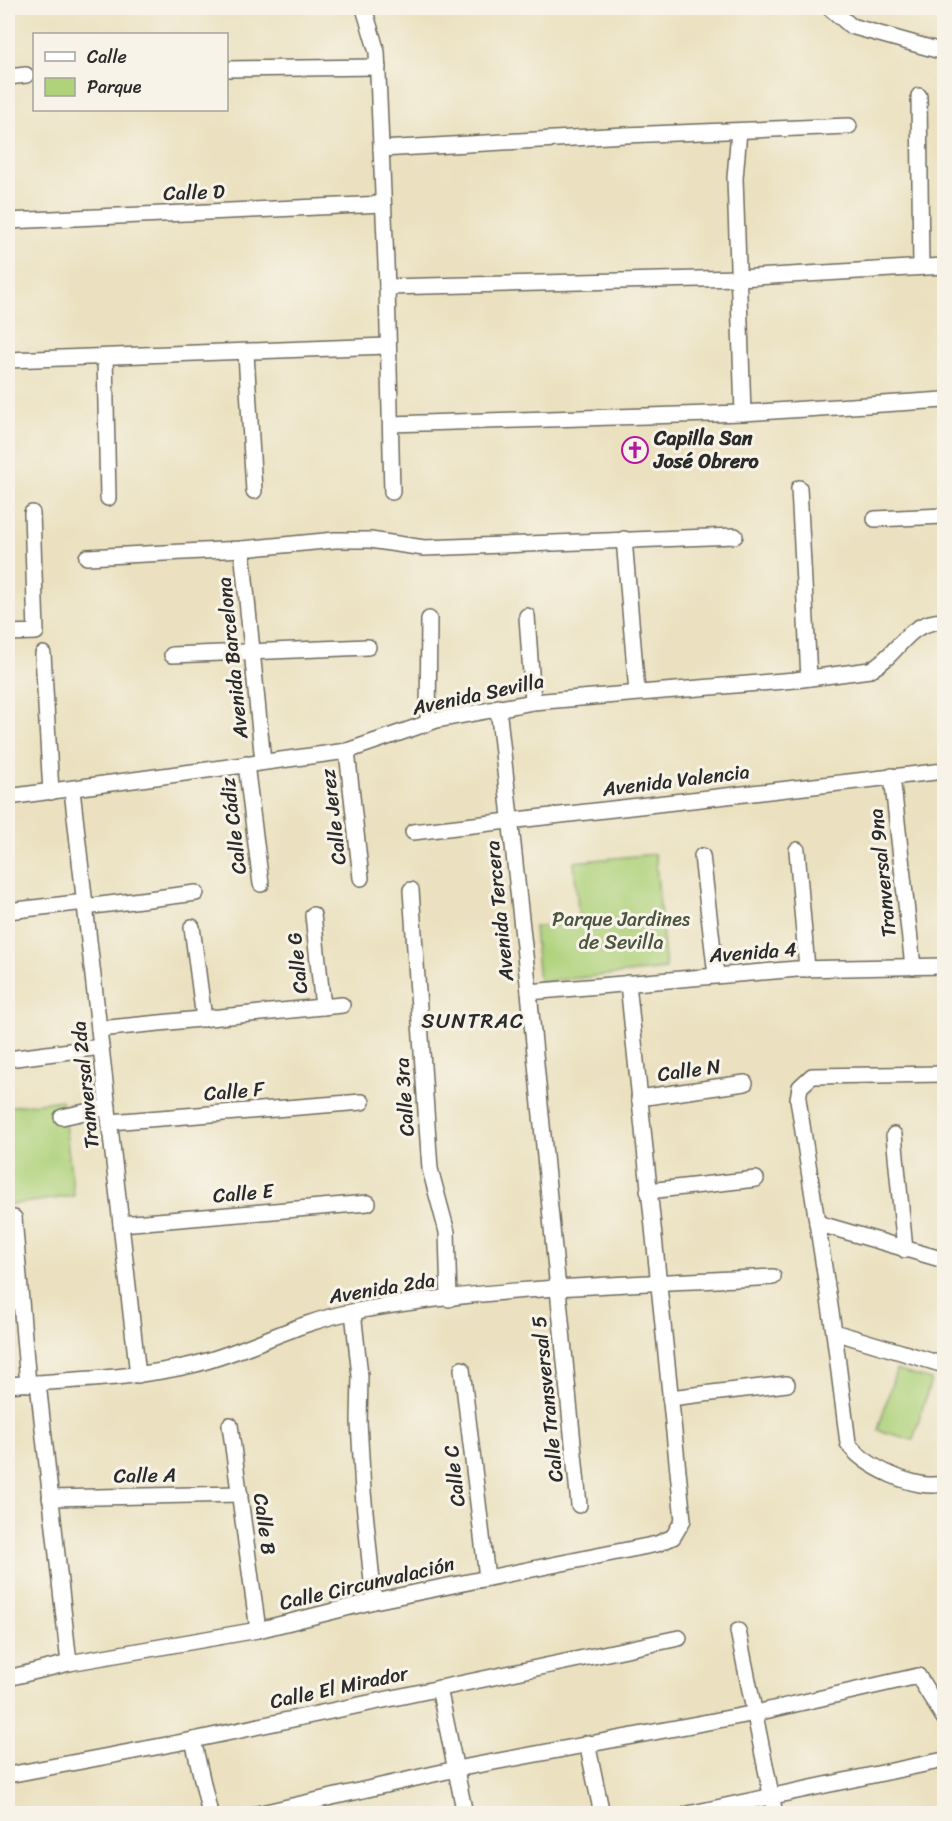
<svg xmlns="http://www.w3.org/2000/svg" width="952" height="1821" font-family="Sriracha,sans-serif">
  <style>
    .green { fill: #afd27b; stroke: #6d7e53; stroke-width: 1.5 }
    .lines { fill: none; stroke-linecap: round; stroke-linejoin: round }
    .minor-casing { stroke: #6e6b5f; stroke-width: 18 }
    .minor { stroke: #fff; stroke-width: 15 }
    .labels { text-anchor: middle; stroke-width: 6; stroke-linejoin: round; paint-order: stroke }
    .street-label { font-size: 20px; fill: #2b2b2b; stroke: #f7f3e8 }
    .poi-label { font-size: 20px; font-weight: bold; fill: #2b2b2b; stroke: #f7f3e8; text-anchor: start }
    .park-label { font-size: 20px; fill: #4c553f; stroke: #f7f3e8 }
    .neighbourhood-label { font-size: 21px; letter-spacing: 1.5px; fill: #2b2b2b; stroke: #f7f3e8 }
  </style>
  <rect width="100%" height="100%" fill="#f7f3e8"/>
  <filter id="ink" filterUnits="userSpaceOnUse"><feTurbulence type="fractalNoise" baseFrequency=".0167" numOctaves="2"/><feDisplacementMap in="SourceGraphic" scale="12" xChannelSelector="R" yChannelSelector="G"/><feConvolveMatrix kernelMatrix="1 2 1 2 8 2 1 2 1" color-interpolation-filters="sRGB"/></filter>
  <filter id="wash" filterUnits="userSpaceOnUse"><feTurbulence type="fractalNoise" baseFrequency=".008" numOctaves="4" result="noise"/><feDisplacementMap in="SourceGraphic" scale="24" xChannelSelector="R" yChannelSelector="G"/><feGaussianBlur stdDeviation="1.35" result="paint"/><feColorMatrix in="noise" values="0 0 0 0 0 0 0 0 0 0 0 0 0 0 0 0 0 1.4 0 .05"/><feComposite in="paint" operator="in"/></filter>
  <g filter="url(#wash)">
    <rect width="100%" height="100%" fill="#ebe1c0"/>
    <!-- green -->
    <g class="green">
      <path d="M655,854L666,969L539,982L534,927L579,922L574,862Z"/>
      <path d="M62,1100L74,1196L8,1205V1107Z"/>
      <path d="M896,1370L931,1380L913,1440L878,1430Z"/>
    </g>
  </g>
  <g filter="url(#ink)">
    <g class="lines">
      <defs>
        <g id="minor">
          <path d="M364,8L377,52L387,287L392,492"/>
          <path d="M830,8L851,26L944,52"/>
          <path d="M226,69L378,67"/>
          <path d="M8,77L26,75"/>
          <path d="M919,96L921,267"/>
          <path d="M739,131L735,178L743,413"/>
          <path d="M381,149L625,135L849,126"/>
          <path d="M8,221L383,204"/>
          <path d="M387,287L739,278L944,266"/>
          <path d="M246,353L254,491"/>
          <path d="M105,357L108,498"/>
          <path d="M8,360L387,346"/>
          <path d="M391,424L743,413L944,400"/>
          <path d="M799,488L809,678"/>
          <path d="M875,519L944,516"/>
          <path d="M624,539L637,692"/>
          <path d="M242,549L263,762"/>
          <path d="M87,557L242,549L335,540H370L424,548L735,536"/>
          <path d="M527,616L533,702"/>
          <path d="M8,633L36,632L32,513"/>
          <path d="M43,654L51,792"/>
          <path d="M172,655L368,647"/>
          <path d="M498,707L529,992L579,1505"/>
          <path d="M428,723L429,619"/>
          <path d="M347,751L361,878"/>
          <path d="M246,764L261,884"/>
          <path d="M892,776L913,967"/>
          <path d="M72,790L138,1375"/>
          <path d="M8,797L347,751L437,720L533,702L795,680L870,670C901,653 905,622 944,621"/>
          <path d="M413,832L944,771"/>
          <path d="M797,850L807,969"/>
          <path d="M702,856L716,975"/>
          <path d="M411,890L430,1169L447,1232L449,1299"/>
          <path d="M85,907L196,893"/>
          <path d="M8,911L85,902"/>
          <path d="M313,915L323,1007"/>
          <path d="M192,927L204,1019"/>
          <path d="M529,992L797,969L944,966"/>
          <path d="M99,1029L342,1005"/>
          <path d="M8,1059L101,1047"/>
          <path d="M944,1074L812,1076L800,1087L798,1099L834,1332L848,1443C860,1465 920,1493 944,1483"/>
          <path d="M639,1098L745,1083"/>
          <path d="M62,1117L108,1107"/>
          <path d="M110,1122L362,1102"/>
          <path d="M894,1135L905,1250"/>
          <path d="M648,1191L756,1179"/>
          <path d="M14,1218L28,1384"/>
          <path d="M817,1223L944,1260"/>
          <path d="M121,1224L368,1203"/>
          <path d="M353,1312L360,1376L359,1422L363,1492L374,1601"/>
          <path d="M834,1332L944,1365"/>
          <path d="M462,1369L487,1578"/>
          <path d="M38,1383L69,1663"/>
          <path d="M8,1385C69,1380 132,1379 192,1365C247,1352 296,1322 352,1312C490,1286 633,1285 773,1277"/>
          <path d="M670,1398L787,1384"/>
          <path d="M230,1425L258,1630"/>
          <path d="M50,1498L240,1494"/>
          <path d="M738,1631L775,1814"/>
          <path d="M8,1678L69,1663L258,1630L374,1601L657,1544L673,1537L683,1520L628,983"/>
          <path d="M439,1688L465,1814"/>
          <path d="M193,1740L210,1814"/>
          <path d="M587,1743L602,1814"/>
          <path d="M8,1775L193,1740L679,1638"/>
          <path d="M257,1814L456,1769L756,1713L918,1676L944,1718"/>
          <path d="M688,1814L944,1760"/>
        </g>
      </defs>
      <!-- minor casing -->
      <use href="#minor" class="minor-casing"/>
      <!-- minor -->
      <use href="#minor" class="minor"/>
    </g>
  </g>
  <!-- icons -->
  <defs>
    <symbol id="church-ring" viewBox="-11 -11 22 22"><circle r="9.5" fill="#f7f3e8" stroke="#b5179e" stroke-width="1.5"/><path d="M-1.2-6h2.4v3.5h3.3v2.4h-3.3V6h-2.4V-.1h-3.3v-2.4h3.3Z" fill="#b5179e"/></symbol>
  </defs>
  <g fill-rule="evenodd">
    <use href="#church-ring" x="620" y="435" width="30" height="30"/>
  </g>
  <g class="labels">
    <!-- street labels -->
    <g class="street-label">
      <text transform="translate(194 192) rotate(-2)" y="7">Calle D</text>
      <text transform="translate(232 658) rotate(-96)" y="7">Avenida Barcelona</text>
      <text transform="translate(478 694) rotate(-12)" y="7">Avenida Sevilla</text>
      <text transform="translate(676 780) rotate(-7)" y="7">Avenida Valencia</text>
      <text transform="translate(333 817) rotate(-97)" y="7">Calle Jerez</text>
      <text transform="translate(233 826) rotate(-97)" y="7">Calle Cádiz</text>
      <text transform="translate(882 873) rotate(-96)" y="7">Tranversal 9na</text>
      <text transform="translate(499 911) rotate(-96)" y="7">Avenida Tercera</text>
      <text transform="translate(753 952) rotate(-4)" y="7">Avenida 4</text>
      <text transform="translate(297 963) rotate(-96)" y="7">Calle G</text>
      <text transform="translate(689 1070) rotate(-8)" y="7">Calle N</text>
      <text transform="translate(85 1085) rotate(-96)" y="7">Tranversal 2da</text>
      <text transform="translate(234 1091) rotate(-5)" y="7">Calle F</text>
      <text transform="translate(404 1097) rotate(-94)" y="7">Calle 3ra</text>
      <text transform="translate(243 1193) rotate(-5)" y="7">Calle E</text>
      <text transform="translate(382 1288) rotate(-9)" y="7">Avenida 2da</text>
      <text transform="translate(547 1399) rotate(-96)" y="7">Calle Transversal 5</text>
      <text transform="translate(145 1475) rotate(-1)" y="7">Calle A</text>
      <text transform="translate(454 1476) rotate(-97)" y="7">Calle C</text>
      <text transform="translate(265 1524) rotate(82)" y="7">Calle B</text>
      <text transform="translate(367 1583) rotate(-13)" y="7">Calle Circunvalación</text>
      <text transform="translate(339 1687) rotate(-12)" y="7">Calle El Mirador</text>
    </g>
    <!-- poi labels -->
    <g class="poi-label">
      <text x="654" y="445">Capilla San<tspan x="654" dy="23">José Obrero</tspan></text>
    </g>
    <!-- park labels -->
    <g class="park-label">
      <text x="621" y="926">Parque Jardines<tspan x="621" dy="23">de Sevilla</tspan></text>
    </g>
    <!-- neighbourhood labels -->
    <g class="neighbourhood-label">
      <text x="473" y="1028">SUNTRAC</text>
    </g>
  </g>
  <!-- margin -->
  <rect width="952" height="1821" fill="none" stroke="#f7f3e8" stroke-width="30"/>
  <!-- legend -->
  <rect x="33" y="33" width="195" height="78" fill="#f7f3e8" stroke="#a5a39c" stroke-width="1.5"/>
  <rect x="45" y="52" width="30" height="9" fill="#ffffff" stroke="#a5a39c" stroke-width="1.5"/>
  <text x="87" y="63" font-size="18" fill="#2b2b2b">Calle</text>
  <rect x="45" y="78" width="30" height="18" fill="#afd27b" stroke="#a5a39c" stroke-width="1.5"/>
  <text x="87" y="93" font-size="18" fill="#2b2b2b">Parque</text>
</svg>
